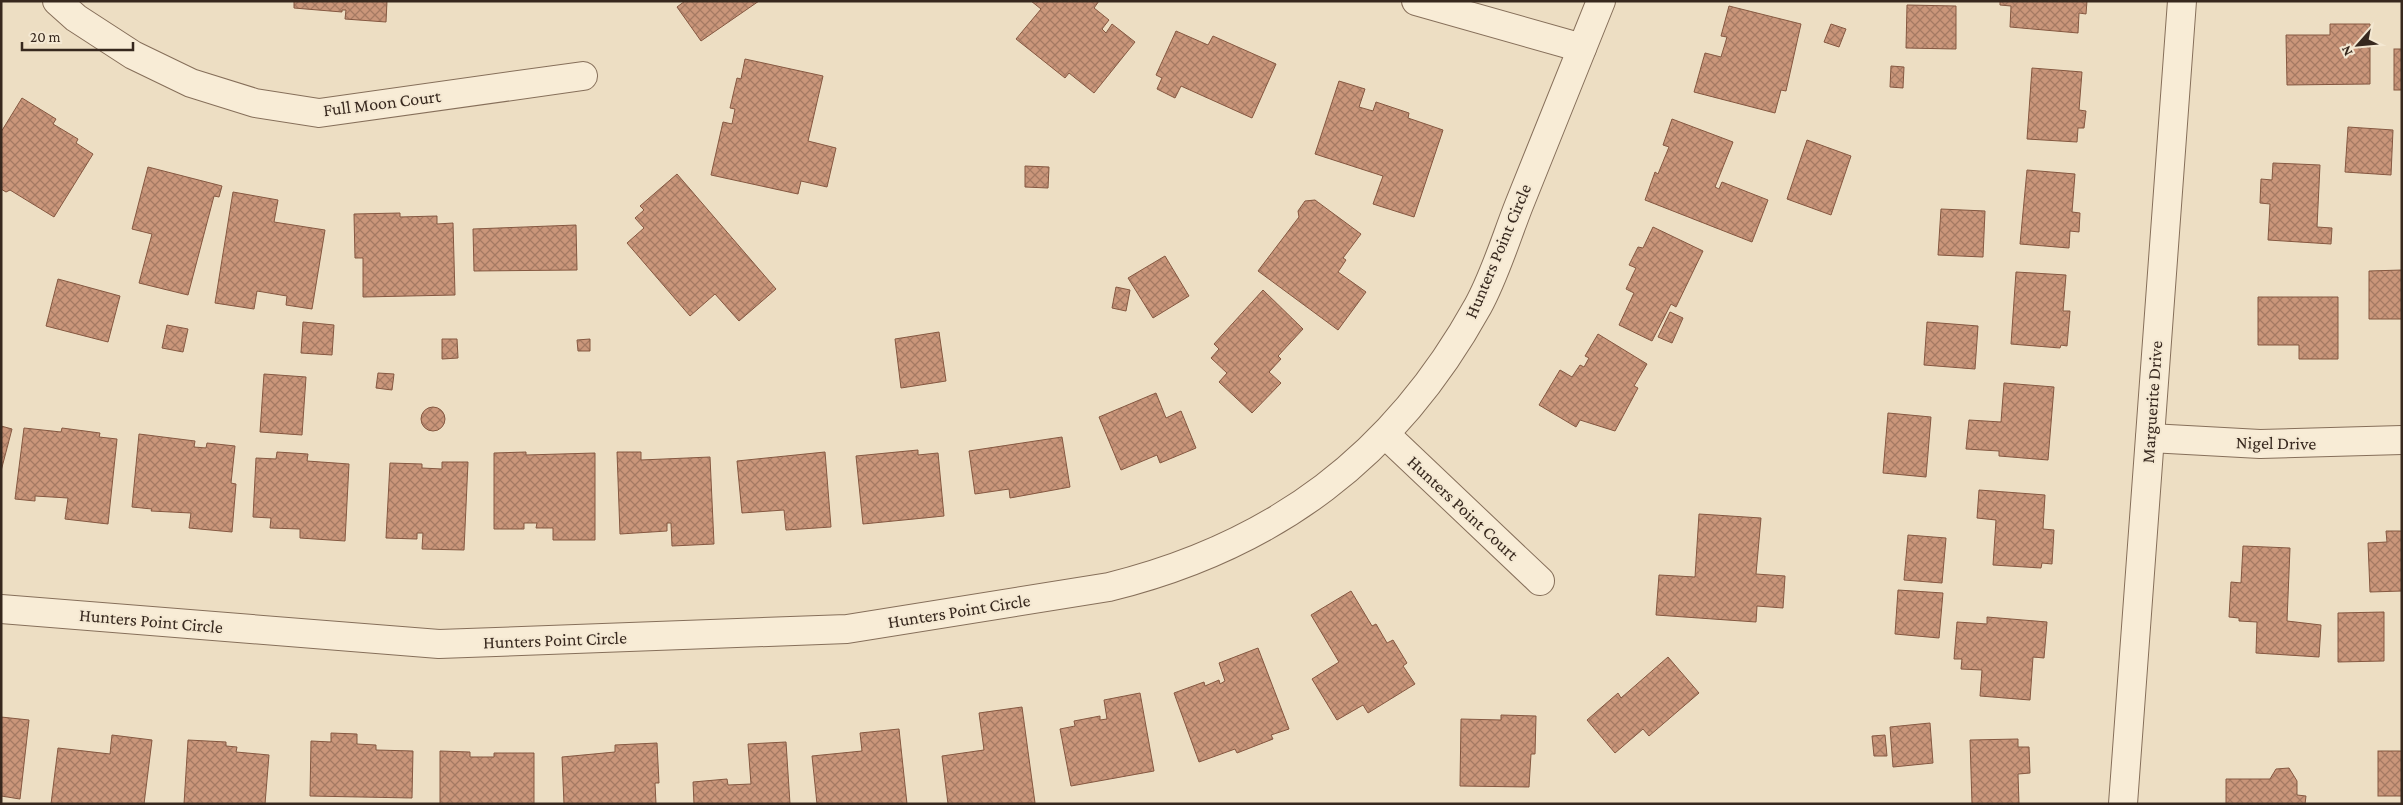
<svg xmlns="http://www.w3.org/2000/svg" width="2403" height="805" font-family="'Crimson Pro',serif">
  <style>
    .building { fill: url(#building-cross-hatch); stroke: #855841 }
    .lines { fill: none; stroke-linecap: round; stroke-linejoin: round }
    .street-casing { stroke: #866f5a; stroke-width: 30 }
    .street { stroke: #f8ecd6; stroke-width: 28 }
    .labels { text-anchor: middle; stroke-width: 4; stroke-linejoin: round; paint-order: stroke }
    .street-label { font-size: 18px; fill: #37281e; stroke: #f4e8d2 }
  </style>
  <defs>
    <pattern id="building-cross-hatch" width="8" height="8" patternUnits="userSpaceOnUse" patternTransform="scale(1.25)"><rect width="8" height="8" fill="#ca967a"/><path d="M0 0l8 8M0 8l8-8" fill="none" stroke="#a57a63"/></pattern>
  </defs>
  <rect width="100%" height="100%" fill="#eddec3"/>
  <!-- building -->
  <g class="building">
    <path d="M294,1H387L386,22L345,19L346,10H342V12L294,8Z"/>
    <path d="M759,1L701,41L677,7L685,1Z"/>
    <path d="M1031,1H1099L1094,8L1109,20L1102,29L1106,33L1112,24L1135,42L1094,93L1069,73L1065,78L1016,39L1041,9Z"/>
    <path d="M2000,1H2087L2086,14L2079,13L2078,33L2010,27L2011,6L2000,5Z"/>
    <path d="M1907,5L1956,6V49L1906,48Z"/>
    <path d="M1729,6L1801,24L1786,91L1781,90L1775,113L1694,92L1705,53L1721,57L1727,37L1721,36Z"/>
    <path d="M1831,24L1846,29L1839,47L1824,42Z"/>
    <path d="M2330,24H2370V84L2287,85L2286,35H2330Z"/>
    <path d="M1176,31L1208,45L1213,36L1276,64L1252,118L1181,86L1175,98L1157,89L1162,78L1156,75Z"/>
    <rect x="2394" y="49" width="8" height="41"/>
    <path d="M745,59L823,76L808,141L836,148L827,187L801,181L798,194L711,175L723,122L732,124L735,109L730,108L737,78L741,79Z"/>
    <path d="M1891,66L1904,67L1903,88L1890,87Z"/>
    <path d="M2032,68L2082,72L2079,110L2086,111L2084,128H2078L2077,142L2027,139Z"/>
    <path d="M1339,81L1365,89L1359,107L1373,111L1376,102L1409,113L1408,118L1443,130L1414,217L1373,204L1383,176L1315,154Z"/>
    <path d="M22,98L56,119L53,124L78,139L76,143L93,154L54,217L10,190L6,192L1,189V132Z"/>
    <path d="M1672,119L1733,142L1715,187L1719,189L1722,182L1768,200L1752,242L1645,200L1655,172L1658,174L1669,147L1663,145Z"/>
    <path d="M2348,127L2393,130L2391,175L2345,172Z"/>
    <path d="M1807,140L1851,156L1831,215L1787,199Z"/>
    <path d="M2273,163L2320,165L2317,227L2332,228L2331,244L2268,240L2270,204L2260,203L2261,179L2272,180Z"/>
    <path d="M1025,166L1049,167L1048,188L1025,187Z"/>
    <path d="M148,167L222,186L219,197L214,196L188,295L139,283L152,234L132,229Z"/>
    <path d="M2027,170L2075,174L2072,212L2080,213L2079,232L2070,231L2069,248L2020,244Z"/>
    <path d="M677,174L776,289L739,321L715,294L690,316L627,243L644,228L635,218L644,210L640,206Z"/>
    <path d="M233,192L278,200L274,222L325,230L312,309L286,305L287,296L257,291L254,309L215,303Z"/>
    <path d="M1315,200L1361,234L1343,258L1346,260L1338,272L1366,292L1338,330L1258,271L1299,217L1298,211L1305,201Z"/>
    <path d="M1941,209L1985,211L1983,257L1938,255Z"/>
    <path d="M400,213V217L437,216V224L453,223L455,295L363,297V258H355L354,214Z"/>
    <path d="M576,225L577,270L474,271L473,229Z"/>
    <path d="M1653,227L1703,251L1676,307L1671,304L1652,341L1619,325L1634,293L1626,289L1636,268L1629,265L1638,247L1643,248Z"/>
    <path d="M1165,256L1189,296L1153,318L1128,278Z"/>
    <path d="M2402,270V319H2369V271Z"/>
    <path d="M2016,272L2066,275L2063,311H2070L2067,346L2061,345L2060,348L2011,344Z"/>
    <path d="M58,279L120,296L108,342L46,326Z"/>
    <path d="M1116,287L1130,290L1126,311L1112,308Z"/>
    <path d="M1263,290L1303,329L1278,356L1281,359L1269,372L1281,383L1252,413L1219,382L1227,373L1211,358L1219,349L1214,344Z"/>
    <path d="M2258,297H2338V359H2299V345H2258Z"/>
    <path d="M1670,312L1683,318L1672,343L1658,337Z"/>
    <path d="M303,322L334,325L332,355L301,353Z"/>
    <path d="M1927,322L1978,326L1975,369L1924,365Z"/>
    <path d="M167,325L188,329L183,352L162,348Z"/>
    <path d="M939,332L946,381L901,388L895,339Z"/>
    <path d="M1598,334L1647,364L1634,386L1638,388L1615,431L1580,420L1576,427L1539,405L1560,370L1572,377L1580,365L1584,367L1589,358L1585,356Z"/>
    <path d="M442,339H457L458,358L442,359Z"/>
    <path d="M590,339V351H578L577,340Z"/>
    <path d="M378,373L394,374L392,390L376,388Z"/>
    <path d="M264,374L306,377L302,435L260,432Z"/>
    <path d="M2004,383L2054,387L2048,460L1999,456V451L1966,449L1969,420L2001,422Z"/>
    <path d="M1156,393L1166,418L1181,411L1196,448L1160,463L1157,455L1121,470L1099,417Z"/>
    <circle cx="433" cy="419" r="12"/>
    <path d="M1888,413L1931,417L1926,477L1883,473Z"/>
    <path d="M1,426L12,429L1,471Z"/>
    <path d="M24,428L61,432L62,428L100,433L99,437L117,439L108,524L65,519L68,498L35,496V501L15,499Z"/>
    <path d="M139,434L195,441L194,447L206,448L207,443L235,446L231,483L236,484L232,532L189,528L191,513L151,511L152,509L132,507Z"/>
    <path d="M1062,437L1070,487L1010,498L1009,489L975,494L969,451Z"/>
    <path d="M918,450V455L938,453L944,516L863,524L856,456Z"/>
    <path d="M277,452L308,454L307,461L349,464L345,541L300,538V529L270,528L271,518L253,517L256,458L276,459Z"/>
    <path d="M526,452V455L595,453V540H553V528H536L537,523H524V529H494V453Z"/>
    <path d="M617,452H641V460L710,457L714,544L672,546L671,523H667V531L620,534Z"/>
    <path d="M825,452L831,527L786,530L784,510L742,513L737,461Z"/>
    <path d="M442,462H468L464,550L422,549L423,533H417V539L386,538L390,463L422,464V468L442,469Z"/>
    <path d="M1979,490L2045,495L2043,529L2054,530L2052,564L2042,563L2041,568L1993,565L1996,520L1977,518Z"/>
    <path d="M1699,514L1761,518L1756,574L1785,576L1783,608L1757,606L1756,622L1656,615L1659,575L1695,577Z"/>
    <path d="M2386,531H2402V591L2370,592L2368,543L2387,542Z"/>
    <path d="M1908,535L1946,538L1942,583L1904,580Z"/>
    <path d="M2243,546L2290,548L2287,621L2321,625L2319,657L2256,653L2257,622L2239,621V618L2229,617L2231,582L2241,583Z"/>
    <path d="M1898,590L1943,593L1939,638L1895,634Z"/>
    <path d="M1351,591L1372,626L1376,624L1387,643L1393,640L1407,663L1403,666L1415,684L1368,713L1363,705L1337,720L1312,679L1339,662L1311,615Z"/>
    <path d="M2384,612V661L2338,662V613Z"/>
    <path d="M1987,617L2047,622L2044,658L2033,657L2030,700L1980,696L1982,670L1961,669L1962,659H1954L1957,622L1987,624Z"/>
    <path d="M1258,648L1289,729L1271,735L1273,739L1237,753L1235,749L1199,762L1174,693L1204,682L1205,686L1219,680L1220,684L1225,681L1219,663Z"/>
    <path d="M1668,657L1699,693L1649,736L1643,729L1615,753L1587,720L1618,693L1621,698Z"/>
    <path d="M1140,693L1154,771L1071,786L1060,729L1075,726L1074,721L1100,716V720L1107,719L1104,700Z"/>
    <path d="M1022,707L1035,803L948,804L942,756L984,750L979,713Z"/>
    <path d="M1501,715L1536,716L1535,754H1531L1529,787L1460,786L1461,719L1501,720Z"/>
    <path d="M1,717L29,720L20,799L1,796Z"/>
    <path d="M1930,723L1933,763L1893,767L1890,727Z"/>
    <path d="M899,729L907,804H817L812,756L862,751L860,733Z"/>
    <path d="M331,733L357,734V744L376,745V750L413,751L412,798L310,796L311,741L331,742Z"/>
    <path d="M112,735L152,740L144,804H51L58,748L110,754Z"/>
    <path d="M1885,735L1887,756H1874L1872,736Z"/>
    <path d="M2018,739V747H2029L2030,773L2018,774L2019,804H1972L1970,740Z"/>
    <path d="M188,740L226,742V746L237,747L236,752L269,755L265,804H184Z"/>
    <path d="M786,742L790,804H694L693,782L727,779L728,785L751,784L748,744Z"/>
    <path d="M657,743L659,783H655L656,804H564L562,757L615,752V745Z"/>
    <path d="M440,751L470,752V757H494V753H534V804H440Z"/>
    <rect x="2378" y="751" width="24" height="45"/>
    <path d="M2289,768L2297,781V795L2306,796L2305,804H2226V779H2270L2276,769Z"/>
  </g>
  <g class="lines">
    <defs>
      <g id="street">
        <path d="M57,1L76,18L133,55L191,83L255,103L319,113L583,76"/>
        <path d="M1416,1L1582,48"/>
        <path d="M1386,435L1540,581"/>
        <path d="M2150,438L2260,444L2402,440"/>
        <path d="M1,609L439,644L847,629L1109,587C1275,546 1395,456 1478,306C1495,275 1506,238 1519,205C1547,137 1574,69 1601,1"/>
        <path d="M2123,804L2182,1"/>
      </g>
    </defs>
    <!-- street casing -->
    <use href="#street" class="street-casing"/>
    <!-- street -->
    <use href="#street" class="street"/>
  </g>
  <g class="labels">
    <!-- street labels -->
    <g class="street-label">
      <text transform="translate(382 103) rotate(-7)" y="6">Full Moon Court</text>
      <text transform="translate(1498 251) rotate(-67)" y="6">Hunters Point Circle</text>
      <text transform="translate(2152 402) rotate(-86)" y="6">Marguerite Drive</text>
      <text transform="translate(2276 443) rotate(1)" y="6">Nigel Drive</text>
      <text transform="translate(1463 508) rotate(43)" y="6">Hunters Point Court</text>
      <text transform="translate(959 611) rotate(-9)" y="6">Hunters Point Circle</text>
      <text transform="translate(151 621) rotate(5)" y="6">Hunters Point Circle</text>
      <text transform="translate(555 640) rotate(-2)" y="6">Hunters Point Circle</text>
    </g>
  </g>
  <!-- border -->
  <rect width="2403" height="805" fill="none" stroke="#37281e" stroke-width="5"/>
  <!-- north arrow -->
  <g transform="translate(2358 45) rotate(243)" stroke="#f4e8d2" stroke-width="4" paint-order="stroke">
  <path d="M0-4L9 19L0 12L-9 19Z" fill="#37281e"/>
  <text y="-8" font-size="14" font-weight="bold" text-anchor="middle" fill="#37281e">N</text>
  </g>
  <!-- scale -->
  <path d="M22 42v8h111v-8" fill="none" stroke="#37281e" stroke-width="2.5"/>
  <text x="30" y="42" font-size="15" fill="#37281e" stroke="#f4e8d2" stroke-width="4" paint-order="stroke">20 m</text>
</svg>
